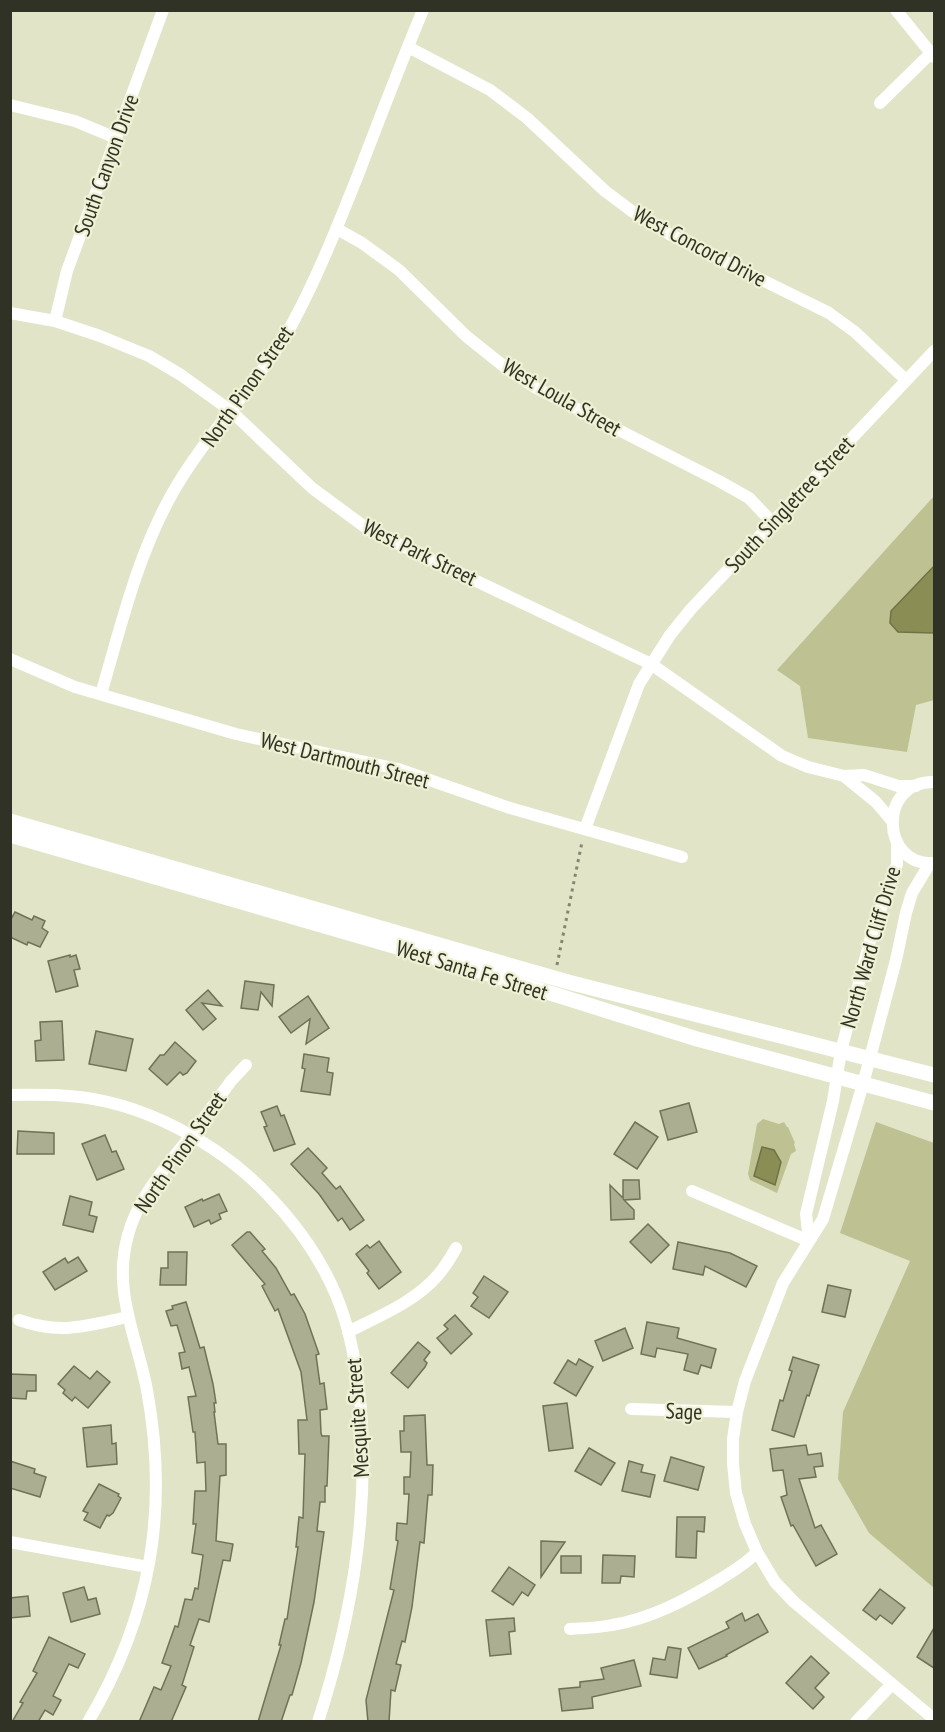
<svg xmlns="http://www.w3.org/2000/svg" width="945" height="1732" font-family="'PT Sans Narrow',sans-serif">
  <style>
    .green { fill: #bec292 }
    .water { fill: #8b8e54; stroke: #707246; stroke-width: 1.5 }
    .building { fill: #acae92; stroke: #707257; stroke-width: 1.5 }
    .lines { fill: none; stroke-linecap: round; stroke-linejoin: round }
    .path { stroke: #848671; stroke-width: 3; stroke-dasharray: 3 4.5; stroke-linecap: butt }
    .minor { stroke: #fff; stroke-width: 12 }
    .tertiary { stroke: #fff; stroke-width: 15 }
    .labels { text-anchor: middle; stroke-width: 4.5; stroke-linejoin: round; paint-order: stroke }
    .street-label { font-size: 22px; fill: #313226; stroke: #eef1d3 }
  </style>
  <rect width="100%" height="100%" fill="#e1e4c6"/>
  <!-- green -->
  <g class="green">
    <path d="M934,496V566L891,611L898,632L934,633V700L916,705L907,752L808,738L800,686L777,670Z"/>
    <path d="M763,1119L779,1124L784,1122L787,1127H788L795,1143L794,1144L796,1151L791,1154L777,1193L750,1180L748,1174L757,1124Z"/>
    <path d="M876,1122L934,1143V1588L869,1533L838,1479L843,1412L910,1261L840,1233Z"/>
  </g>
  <!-- water -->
  <g class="water">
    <path d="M934,566V633L898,632L890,623L891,611Z"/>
    <path d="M762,1147L774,1150L781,1162L775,1185L754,1176Z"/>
  </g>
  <!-- building -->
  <g class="building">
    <path d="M15,912L32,920L34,916L45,921L42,928L48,932L40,947L28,942L27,945L10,937V921Z"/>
    <path d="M70,955V957L76,955L80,969L74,970L78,986L56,992L48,961Z"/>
    <path d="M245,981L274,985L272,1006L261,992L258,1010L241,1008Z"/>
    <path d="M208,990L222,1006L202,1003L216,1019L203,1030L186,1010Z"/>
    <path d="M308,996L329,1028L306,1044L310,1019L291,1033L279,1017Z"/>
    <path d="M62,1021L64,1060L36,1061L35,1041L41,1040L40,1022Z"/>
    <path d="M96,1031L133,1039L126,1071L89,1064Z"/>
    <path d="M175,1042L196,1061L187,1073L183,1075L180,1072L167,1085L149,1069L160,1055H164Z"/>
    <path d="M304,1054L329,1058L327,1072L333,1073L330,1095L301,1091L305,1069L302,1068Z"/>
    <path d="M689,1103L697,1132L668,1140L660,1111Z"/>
    <path d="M277,1106L281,1116L284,1115L295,1144L274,1151L264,1127L267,1126L261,1112Z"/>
    <path d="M635,1122L658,1137L637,1169L614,1154Z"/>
    <path d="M18,1131L54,1133V1154H17Z"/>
    <path d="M105,1135L112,1152L116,1151L124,1169L97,1180L82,1144Z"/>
    <path d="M308,1148L327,1168L322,1173L336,1189L340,1186L364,1220L350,1230L342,1218L338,1221L319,1194L291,1164Z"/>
    <path d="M623,1180H639L640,1199L624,1200L634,1210V1219L611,1220L610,1185L623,1198Z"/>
    <path d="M219,1194L227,1211L219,1214L221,1219L211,1224L209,1220L194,1227L185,1207L202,1199L203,1201Z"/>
    <path d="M70,1196L92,1202L89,1215L97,1217L93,1232L63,1225Z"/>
    <path d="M648,1224L669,1245L651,1263L630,1242Z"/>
    <path d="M247,1232H250L265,1249L262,1251L276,1268L291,1295L294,1294L305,1314L319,1354L316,1355L320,1384L324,1383L327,1409L320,1410L321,1433L322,1436H329L327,1486H325V1502H320L317,1531L324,1532L314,1602L301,1663L292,1695H290L281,1722H258L281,1645H279L285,1619H287L298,1547H296L299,1517L303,1518L305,1454H299L298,1420H307L301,1372L278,1309L275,1311L262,1286L265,1284L232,1245Z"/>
    <path d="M379,1241L401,1272L379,1289L367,1273L369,1271L356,1254L367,1245L370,1248Z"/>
    <path d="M678,1242L730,1253L757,1266L746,1287L705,1266L703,1275L673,1269Z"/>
    <path d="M168,1252H187L186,1285H160L161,1268H168Z"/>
    <path d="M78,1257L87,1271L55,1290L43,1272L65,1258L68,1263Z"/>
    <path d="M484,1276L508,1292L489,1318L471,1306L478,1297L473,1293Z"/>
    <path d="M828,1285L851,1290L845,1317L822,1312Z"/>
    <path d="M186,1302L200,1348L204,1347L213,1384L216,1403H214L215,1412H214L218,1444H226V1475L220,1476L216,1541L233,1544L230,1561L223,1560L209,1622L199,1619L190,1645L194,1647L182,1685L186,1687L171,1722H139L154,1687L161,1690L171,1666L162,1663L175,1626L178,1627L185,1599L192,1600L195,1588L198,1589L203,1555L192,1553L196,1524H193L195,1491H206L205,1462L197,1463L195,1432H193L188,1397L196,1396L189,1367L182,1369L179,1353L185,1352L177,1325L171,1326L166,1311L173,1309L172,1306Z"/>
    <path d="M455,1315L472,1334L451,1354L437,1338L448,1329L444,1325Z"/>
    <path d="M647,1322L679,1328L677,1338L716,1349L711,1368L701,1365L698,1374L684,1370L688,1354L657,1348L655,1357L641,1354Z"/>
    <path d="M625,1328L633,1348L603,1361L595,1341Z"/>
    <path d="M418,1342L430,1352L424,1360L427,1363L425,1367L408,1388L391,1373Z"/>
    <path d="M793,1357L819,1365L809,1396L807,1395L794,1437L772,1430L780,1400L783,1401L792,1371L789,1370Z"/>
    <path d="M579,1359L593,1367L576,1396L554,1383L568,1360L576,1365Z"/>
    <path d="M74,1366L90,1379L97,1371L110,1382L88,1408L75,1397L72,1401L63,1393L65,1390L58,1384Z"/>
    <path d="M10,1374L36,1375V1391H27L26,1399L10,1398Z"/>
    <path d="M567,1403L573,1448L549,1451L543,1406Z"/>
    <path d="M425,1415L427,1465H433L432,1495H428L424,1543L420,1542L412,1607L405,1642L402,1641L396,1664L401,1665L395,1691L391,1690L389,1722H368L366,1700L394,1590L390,1589L398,1541L396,1540L397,1523L407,1524L409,1494H404V1477H410L411,1452H401L400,1431H404V1416Z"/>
    <path d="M111,1425L112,1444L116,1443L117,1464L87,1467L83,1428Z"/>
    <path d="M806,1445L808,1455L821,1453L823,1466L814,1467L816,1477L799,1479L815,1528L821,1525L837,1554L816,1566L793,1525L791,1526L781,1497L787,1495L783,1470L773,1471L770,1449Z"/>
    <path d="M589,1448L615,1463L601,1485L575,1471Z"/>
    <path d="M671,1457L704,1467L698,1490L664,1481Z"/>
    <path d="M10,1461L35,1469L34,1473L46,1477L40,1497L10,1488Z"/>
    <path d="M629,1461L643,1465L641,1472L655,1475L650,1497L622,1491Z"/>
    <path d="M99,1484L119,1494L118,1496L121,1498L113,1513L109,1516L107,1515L100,1528L84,1520L88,1513L83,1511Z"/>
    <path d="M677,1517H705L704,1532L697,1531L696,1558L676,1557Z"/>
    <path d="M541,1541L565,1542L541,1577Z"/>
    <path d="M603,1555L635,1556L634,1577L621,1576L620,1583H602Z"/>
    <rect x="561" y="1556" width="20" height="17"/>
    <path d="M509,1567L535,1585L528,1596L522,1592L513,1605L492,1591Z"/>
    <path d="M84,1587L88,1600L96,1598L100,1614L71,1622L63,1593Z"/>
    <path d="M880,1589L905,1608L892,1624L880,1615L876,1620L863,1610Z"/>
    <path d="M28,1596L30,1616L10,1618V1598Z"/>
    <path d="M742,1613L745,1621L758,1614L768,1632L726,1655L727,1656L699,1669L688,1648L729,1628L726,1622Z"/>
    <path d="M514,1618L515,1631L509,1632L511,1654L490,1656L486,1620Z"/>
    <path d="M934,1628V1668L917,1657Z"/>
    <path d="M49,1637L85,1654L78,1668L69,1664L53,1696L61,1700L53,1715L45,1710L38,1722H12L23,1703L20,1702L37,1673L33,1671Z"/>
    <path d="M668,1647L681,1649L677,1678L650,1674L653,1658L665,1660Z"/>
    <path d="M811,1656L829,1673L815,1688L824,1697L813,1709L786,1683Z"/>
    <path d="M634,1660L641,1686L592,1697L593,1708L562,1711L559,1689L580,1687V1682L604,1679L601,1668Z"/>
  </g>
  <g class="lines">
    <!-- path -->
    <path class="path" d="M557,965L582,842"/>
    <!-- minor -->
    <g class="minor">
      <path d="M896,10L934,57"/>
      <path d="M408,47L490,90L527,118L605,191L633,212L669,234L829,313L855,332L906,380"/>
      <path d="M880,103L931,53"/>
      <path d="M10,105L75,121L116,138"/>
      <path d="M337,229L362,243L399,270L466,336L506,368L536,388L719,481L749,498L772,522"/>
      <path d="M10,313L55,321L100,336L149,356L181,375L231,411L312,488L369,530L651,664L782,756L808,767L844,776L864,775L898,786H916"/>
      <path d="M55,321L67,271L163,10"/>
      <path d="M10,659L75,687L236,734L398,769L510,808L682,857"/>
      <path d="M101,694C121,626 137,556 172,494C206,433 258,385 292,324C318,276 338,225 358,175C379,120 400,65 423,10"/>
      <path d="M844,776L876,802L892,821"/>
      <path d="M934,782C877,781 881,867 934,863"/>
      <path d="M585,829L639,684L670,635L691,609L934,351"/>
      <path d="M930,863L912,893L906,913L896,960L863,1084L823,1219L783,1283L745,1381L737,1412L733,1439V1464L736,1493L745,1524L757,1552L775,1582L794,1602L934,1719"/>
      <path d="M10,1095C30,1095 50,1094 69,1096C141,1101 219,1143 268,1195C296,1224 320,1257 336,1295C353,1335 359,1380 362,1423C367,1528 350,1622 318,1722"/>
      <path d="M692,1191L809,1241"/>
      <path d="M809,1241L806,1214L833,1101L841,1051L872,933L897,864V843"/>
      <path d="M19,1320C61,1335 86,1326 128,1317"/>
      <path d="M348,1332C379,1316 415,1302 438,1275C445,1267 451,1257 456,1248"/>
      <path d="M631,1409L737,1412"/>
      <path d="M10,1542L148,1567"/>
      <path d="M570,1629C584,1628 598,1628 612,1625C650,1619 686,1600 719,1580C733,1571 746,1564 757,1552"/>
      <path d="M88,1722C151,1616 169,1510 147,1390C137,1337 112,1291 128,1235C139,1192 176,1157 201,1122C211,1108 221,1095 231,1081L246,1065"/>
      <path d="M856,1722L892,1684"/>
    </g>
    <!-- tertiary -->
    <g class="tertiary">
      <path d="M10,821L568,982L934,1075"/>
      <path d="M10,835L473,969L697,1039L934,1103"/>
    </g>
  </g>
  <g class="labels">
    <!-- street labels -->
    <g class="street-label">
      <text transform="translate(106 165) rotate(-70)" y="8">South Canyon Drive</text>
      <text transform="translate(700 246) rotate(28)" y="8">West Concord Drive</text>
      <text transform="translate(247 386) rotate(-55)" y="8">North Pinon Street</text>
      <text transform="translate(562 397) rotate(30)" y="8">West Loula Street</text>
      <text transform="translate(789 504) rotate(-47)" y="8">South Singletree Street</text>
      <text transform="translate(420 552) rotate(26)" y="8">West Park Street</text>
      <text transform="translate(345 760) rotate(14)" y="8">West Dartmouth Street</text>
      <text transform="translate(870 947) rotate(-74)" y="8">North Ward Cliff Drive</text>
      <text transform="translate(472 970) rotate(17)" y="8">West Santa Fe Street</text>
      <text transform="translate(180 1152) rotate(-55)" y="8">North Pinon Street</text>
      <text transform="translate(684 1411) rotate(2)" y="8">Sage</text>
      <text transform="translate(357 1418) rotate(-94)" y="8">Mesquite Street</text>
    </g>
  </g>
  <!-- border -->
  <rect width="945" height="1732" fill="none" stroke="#313226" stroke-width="24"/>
</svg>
